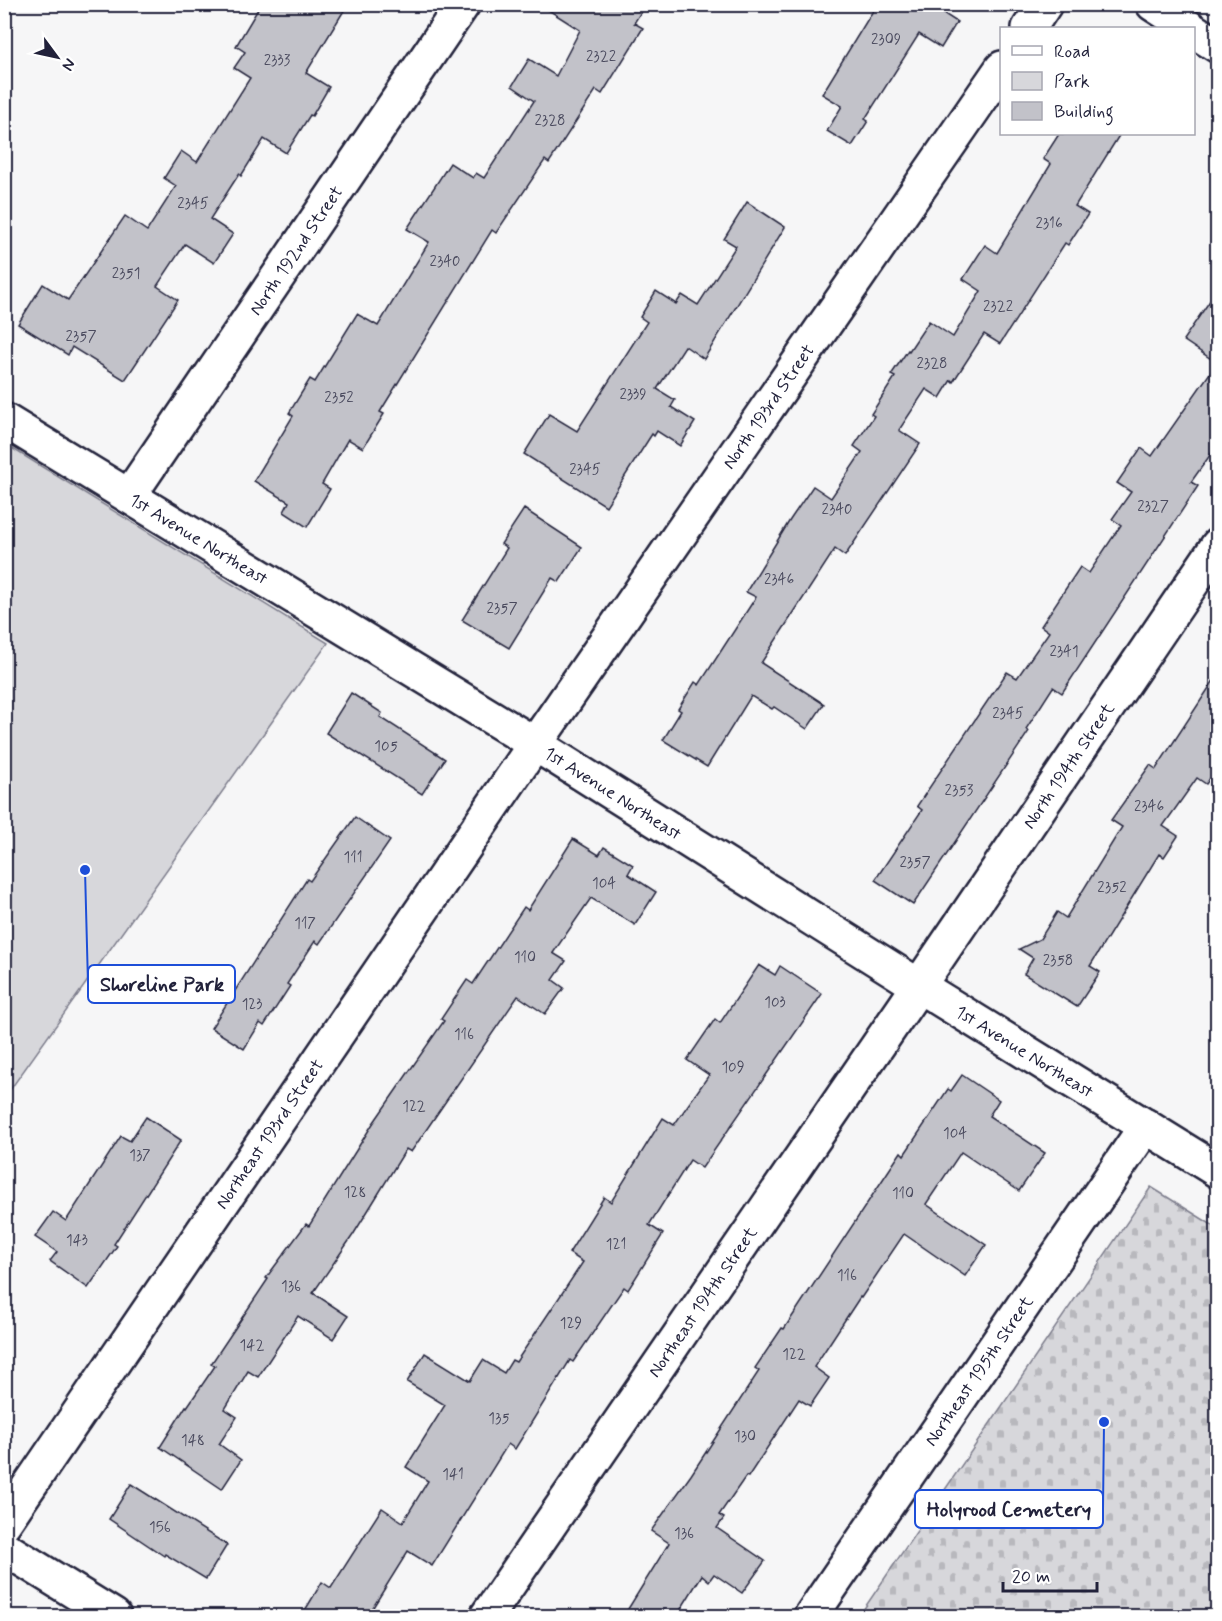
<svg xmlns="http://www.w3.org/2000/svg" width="1222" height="1621" font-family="Mynerve,sans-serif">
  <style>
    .cemetery { fill: url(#cemetery-stones); stroke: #7c7c8b; stroke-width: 1.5 }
    .green { fill: #d7d7db; stroke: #7c7c8b; stroke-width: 1.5 }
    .building { fill: #c2c2c9; stroke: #22223b; stroke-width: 1.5 }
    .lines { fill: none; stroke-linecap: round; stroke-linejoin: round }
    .street-casing { stroke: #22223b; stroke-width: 38 }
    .secondary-casing { stroke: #22223b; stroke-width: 38 }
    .street { stroke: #fff; stroke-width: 33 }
    .secondary { stroke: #fff; stroke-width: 33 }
    .labels { text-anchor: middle; stroke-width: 6; stroke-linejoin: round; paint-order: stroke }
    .number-label { font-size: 15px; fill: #4a4a5e }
    .street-label { font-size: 18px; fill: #22223b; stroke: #fff }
    .leader { fill: none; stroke: #1d4ed8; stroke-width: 2 }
    .callout-dot { fill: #1d4ed8; stroke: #fff; stroke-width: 2 }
    .callout { fill: #fff; stroke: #1d4ed8; stroke-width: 2 }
    .callout-label { font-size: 20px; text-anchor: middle; font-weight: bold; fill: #22223b }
  </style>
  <defs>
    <pattern id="cemetery-stones" width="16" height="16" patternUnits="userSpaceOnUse" patternTransform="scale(1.5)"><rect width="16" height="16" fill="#d7d7db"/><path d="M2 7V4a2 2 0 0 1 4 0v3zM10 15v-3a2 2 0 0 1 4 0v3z" fill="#b8b8bd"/></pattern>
  </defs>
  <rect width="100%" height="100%" fill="#f6f6f7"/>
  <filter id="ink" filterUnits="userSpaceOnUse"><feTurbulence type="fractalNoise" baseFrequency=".0167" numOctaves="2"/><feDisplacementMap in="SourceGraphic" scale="12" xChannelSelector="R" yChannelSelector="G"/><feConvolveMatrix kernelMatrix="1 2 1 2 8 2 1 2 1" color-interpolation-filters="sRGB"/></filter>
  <g filter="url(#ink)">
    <!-- cemetery -->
    <path class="cemetery" d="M1151,1187L1217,1228V1616H859Z"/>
    <!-- green -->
    <path class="green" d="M5,444L328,643L5,1097Z"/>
    <!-- building -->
    <g class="building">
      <path d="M261,4H348L306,73L329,87L312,116L310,115L286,153L264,139L241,176L239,174L210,219L233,234L214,263L185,244L157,286L178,300L125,380L72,347L68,355L18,324L43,284L68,300L125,216L147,231L176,186L164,178L181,151L197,162L250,78L234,68L245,52L236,46Z"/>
      <path d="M539,4H646L634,23L643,28L602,94L596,90L549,163L545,160L496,233L492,230L380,412L384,414L363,448L348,439L322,484L330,489L307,527L284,512L289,502L254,481L293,416L289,413L310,379L315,382L357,314L378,326L429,242L407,229L450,163L473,178L476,173L484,178L534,101L512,86L529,59L556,76L580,30Z"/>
      <path d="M877,4H929L957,22L941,48L919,34L865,119L868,121L852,146L827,131L842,106L822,94Z"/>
      <path d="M1059,134H1120L1075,206L1088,214L1068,245L1065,243L1000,344L984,334L953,382L951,380L940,398L926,389L899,430L920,444L845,556L835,549L761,663L824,704L807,729L774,707L772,709L751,696L707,767L663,740L681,711L678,709L695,682L699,685L756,597L746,592L790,520L813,486L831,498L862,452L854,446L874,416L871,414L895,377L891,375L908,350L909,351L929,321L953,337L981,291L963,279L985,245L997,253L1051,164L1043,159Z"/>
      <path d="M747,202L785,227L704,359L685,346L657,389L675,400L671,407L695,422L680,446L657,431L654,436L652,434L606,506L524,454L549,414L577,431L647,322L640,317L656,291L676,304L682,295L698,305L736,246L724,239Z"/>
      <path d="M1218,289V444L1191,482L1198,486L1062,693L1053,687L1026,729L1029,731L913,905L875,880L922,810L917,806L1007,672L1017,678L1049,632L1041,626L1080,567L1089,573L1121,525L1112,519L1131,492L1117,483L1141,448L1152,456L1217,363L1183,340Z"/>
      <path d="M524,509L582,547L559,582L552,578L509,648L462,620L507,548L501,544Z"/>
      <path d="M1218,674V767L1206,784L1197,778L1163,826L1178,836L1164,857L1159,854L1090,966L1100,972L1077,1007L1024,974L1033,958L1019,949L1040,939L1057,912L1066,918L1122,827L1111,820L1150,765L1156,769Z"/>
      <path d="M351,693L382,713L380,717L445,759L422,794L326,733Z"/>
      <path d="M355,817L390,841L319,944L315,941L287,984L290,986L264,1026L260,1023L244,1049L211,1028L307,879L310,881Z"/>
      <path d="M573,839L599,855L604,847L633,865L628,874L656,892L635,925L591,898L553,953L566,961L553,980L564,988L545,1014L518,996L411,1152L406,1149L353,1235L313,1293L348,1316L333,1339L298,1316L258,1377L248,1371L225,1409L237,1417L219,1444L241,1460L222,1489L160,1447L186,1406L187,1407L215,1366L211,1364L268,1279L266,1278L306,1224L309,1226L372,1125L444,1021L441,1019L467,980L473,984L524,907L528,910Z"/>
      <path d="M759,965L775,975L780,966L822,994L702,1168L690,1160L649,1225L663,1234L628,1290L624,1287L573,1362L570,1360L515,1449L508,1444L432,1566L408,1551L367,1617H301L322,1582L331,1588L382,1508L403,1522L428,1481L406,1467L445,1405L407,1382L425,1353L470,1381L483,1360L504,1373L512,1360L516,1362L583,1262L569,1253L604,1197L611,1202L663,1118L674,1125L709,1075L687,1060L715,1019L720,1023Z"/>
      <path d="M962,1075L999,1100L989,1116L1045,1153L1019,1191L961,1152L926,1204L986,1245L965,1276L904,1234L861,1298L860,1297L814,1367L829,1378L810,1406L799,1399L748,1477L746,1476L719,1515L724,1518L717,1528L765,1561L742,1593L714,1574L709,1581L702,1575L676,1617H623L669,1543L651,1531L691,1475L759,1371L755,1368L782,1328L784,1329L901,1152L904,1155L948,1089L951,1091Z"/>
      <path d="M146,1117L181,1140L114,1244L117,1246L88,1288L50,1261L57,1252L35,1237L53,1212L66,1221L121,1136L130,1141Z"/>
      <path d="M131,1484L227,1545L206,1579L165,1554L164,1556L109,1519Z"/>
    </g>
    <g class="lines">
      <defs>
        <g id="street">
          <path d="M1153,4L1190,28"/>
          <path d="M1029,28L1045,4"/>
          <path d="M1194,31L1218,46"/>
          <path id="s1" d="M129,496L463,4"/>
          <path id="s2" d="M4,1523L535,744L1002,68"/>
          <path d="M4,1548L114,1616"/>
          <path id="s3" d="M487,1616L905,1006L1218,545"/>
          <path id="s4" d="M811,1616L1146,1126"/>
        </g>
        <g id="secondary">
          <path id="s5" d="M4,420L535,744L919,986L1218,1171"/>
        </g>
      </defs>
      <!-- street casing -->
      <use href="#street" class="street-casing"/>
      <!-- secondary casing -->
      <use href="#secondary" class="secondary-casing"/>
      <!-- street -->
      <use href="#street" class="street"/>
      <!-- secondary -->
      <use href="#secondary" class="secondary"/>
    </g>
  </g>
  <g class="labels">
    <!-- number labels -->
    <g class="number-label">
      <text x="886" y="44">2309</text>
      <text x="601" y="61">2322</text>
      <text x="277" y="65">2333</text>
      <text x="550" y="125">2328</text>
      <text x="193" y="208">2345</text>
      <text x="1049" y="228">2316</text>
      <text x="445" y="266">2340</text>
      <text x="126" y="278">2351</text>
      <text x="998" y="311">2322</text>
      <text x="81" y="341">2357</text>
      <text x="932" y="368">2328</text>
      <text x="633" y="399">2339</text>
      <text x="339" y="402">2352</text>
      <text x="585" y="474">2345</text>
      <text x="1153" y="511">2327</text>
      <text x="837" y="514">2340</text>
      <text x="779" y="584">2346</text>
      <text x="502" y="613">2357</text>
      <text x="1064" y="656">2341</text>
      <text x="1008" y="718">2345</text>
      <text x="386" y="751">105</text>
      <text x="959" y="795">2353</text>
      <text x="1149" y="811">2346</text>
      <text x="353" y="862">111</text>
      <text x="915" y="867">2357</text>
      <text x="604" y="888">104</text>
      <text x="1112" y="892">2352</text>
      <text x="305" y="928">117</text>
      <text x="525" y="962">110</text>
      <text x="1058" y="965">2358</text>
      <text x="775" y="1007">103</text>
      <text x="252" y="1009">123</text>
      <text x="464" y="1039">116</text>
      <text x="733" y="1072">109</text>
      <text x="414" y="1111">122</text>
      <text x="955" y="1138">104</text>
      <text x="140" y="1160">137</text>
      <text x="355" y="1197">128</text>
      <text x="903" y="1198">110</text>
      <text x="77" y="1245">143</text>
      <text x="616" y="1249">121</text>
      <text x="847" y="1280">116</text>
      <text x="291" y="1291">136</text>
      <text x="571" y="1328">129</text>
      <text x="252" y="1350">142</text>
      <text x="794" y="1359">122</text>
      <text x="499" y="1423">135</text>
      <text x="745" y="1441">130</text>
      <text x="193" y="1445">148</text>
      <text x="453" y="1479">141</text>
      <text x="160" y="1532">156</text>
      <text x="684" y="1538">136</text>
    </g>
    <!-- street labels -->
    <g class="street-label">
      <text dy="6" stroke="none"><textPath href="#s1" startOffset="297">North 192nd Street</textPath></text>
      <text dy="6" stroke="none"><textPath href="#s2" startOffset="1353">North 193rd Street</textPath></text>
      <text dy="6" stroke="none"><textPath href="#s5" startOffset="228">1st Avenue Northeast</textPath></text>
      <text dy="6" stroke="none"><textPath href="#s3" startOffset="1030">North 194th Street</textPath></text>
      <text dy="6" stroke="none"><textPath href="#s5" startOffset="714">1st Avenue Northeast</textPath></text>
      <text dy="6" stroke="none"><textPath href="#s5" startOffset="1200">1st Avenue Northeast</textPath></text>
      <text dy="6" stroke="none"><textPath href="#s2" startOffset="471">Northeast 193rd Street</textPath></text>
      <text dy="6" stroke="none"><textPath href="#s3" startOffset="381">Northeast 194th Street</textPath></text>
      <text dy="6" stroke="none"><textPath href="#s4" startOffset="297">Northeast 195th Street</textPath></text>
    </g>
  </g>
  <!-- callouts -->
  <path class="leader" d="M85 870L88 984M1104 1422L1103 1509"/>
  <g class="callout-dot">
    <circle cx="85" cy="870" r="6"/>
    <circle cx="1104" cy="1422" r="6"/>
  </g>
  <g class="callout">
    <rect x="88" y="965" width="147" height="38" rx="6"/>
    <rect x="915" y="1490" width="188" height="38" rx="6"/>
  </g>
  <g class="callout-label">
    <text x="162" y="991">Shoreline Park</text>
    <text x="1009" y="1516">Holyrood Cemetery</text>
  </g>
  <!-- margin -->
  <rect width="1222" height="1621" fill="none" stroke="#fff" stroke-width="24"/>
  <rect x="12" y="12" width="1198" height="1597" fill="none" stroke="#22223b" stroke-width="2" filter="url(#ink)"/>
  <!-- legend -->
  <rect x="1000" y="27" width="195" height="108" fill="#ffffff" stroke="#a7a7b1" stroke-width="1.5"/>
  <rect x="1012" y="46" width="30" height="9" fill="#ffffff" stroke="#a7a7b1" stroke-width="1.5"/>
  <text x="1054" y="57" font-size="18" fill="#22223b">Road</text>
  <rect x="1012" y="72" width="30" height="18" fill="#d7d7db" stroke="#a7a7b1" stroke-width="1.5"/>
  <text x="1054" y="87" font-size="18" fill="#22223b">Park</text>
  <rect x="1012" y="102" width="30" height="18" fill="#c2c2c9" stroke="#a7a7b1" stroke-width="1.5"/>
  <text x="1054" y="117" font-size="18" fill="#22223b">Building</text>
  <!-- north arrow -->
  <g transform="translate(57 57) rotate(123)" stroke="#ffffff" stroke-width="4.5" paint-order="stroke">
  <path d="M0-4.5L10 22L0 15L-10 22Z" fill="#22223b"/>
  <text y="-9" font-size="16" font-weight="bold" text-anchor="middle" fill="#22223b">N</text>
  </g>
  <!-- scale -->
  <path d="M1003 1582v9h94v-9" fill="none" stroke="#22223b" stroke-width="3"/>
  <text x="1012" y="1582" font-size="18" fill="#22223b" stroke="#ffffff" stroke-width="4.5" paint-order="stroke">20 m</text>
</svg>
